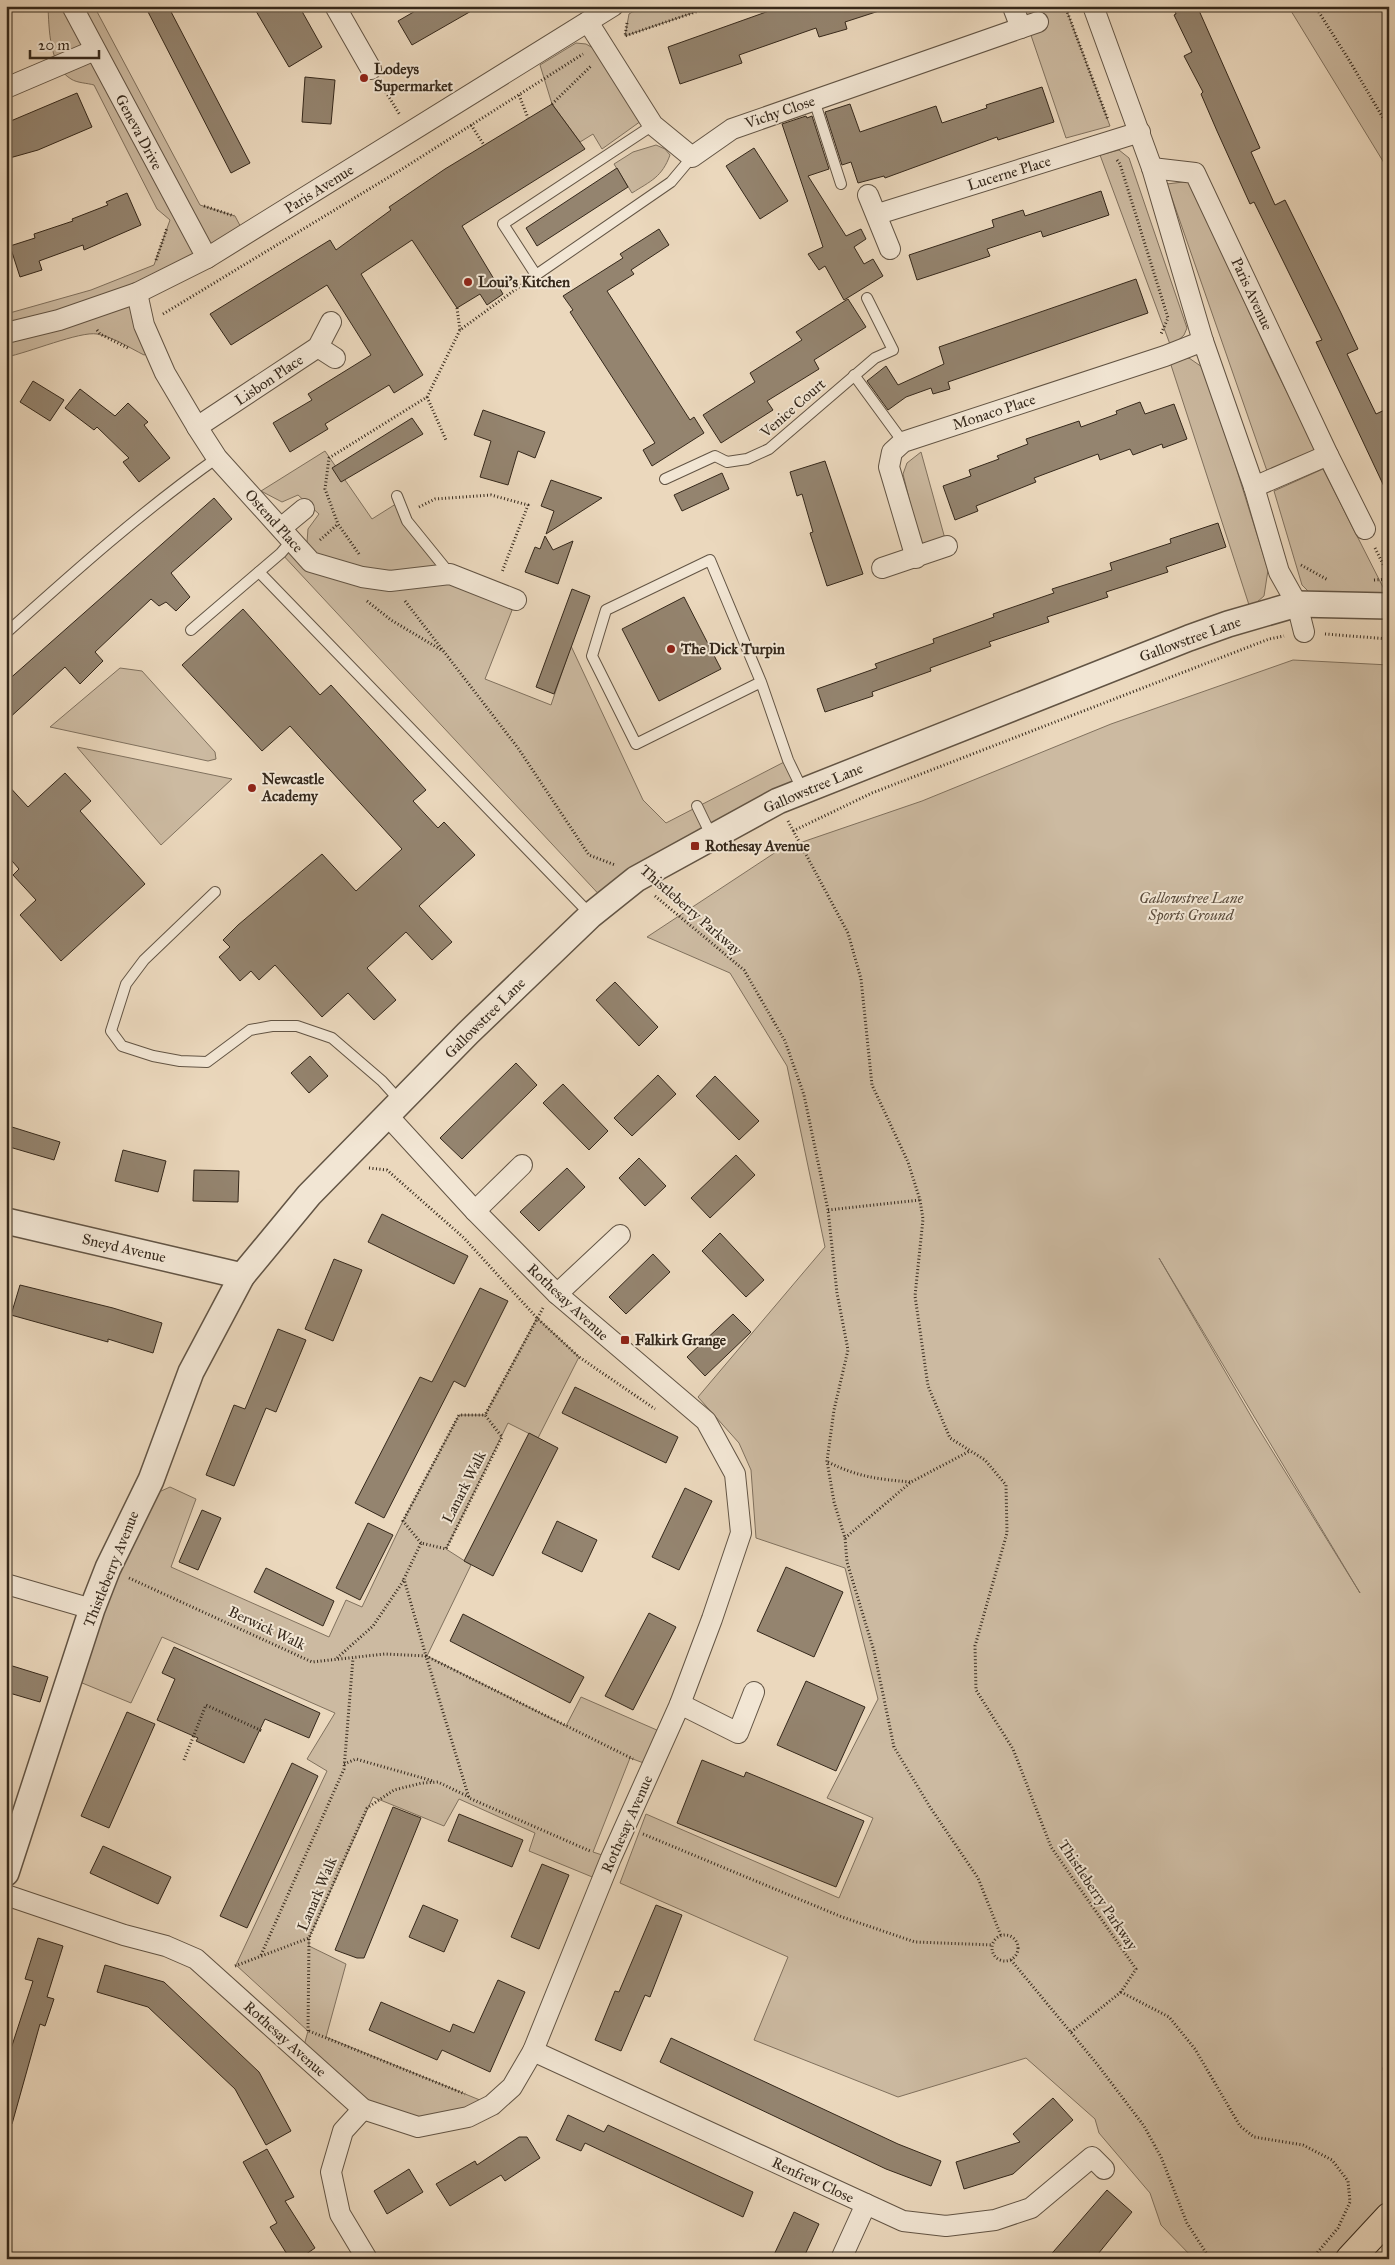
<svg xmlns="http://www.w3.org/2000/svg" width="1395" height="2265" font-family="'IM FELL Great Primer',serif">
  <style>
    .green { fill: #ccbaa1; stroke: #80715e; fill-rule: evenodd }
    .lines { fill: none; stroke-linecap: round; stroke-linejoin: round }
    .stream { stroke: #7d6e5b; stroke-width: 7 }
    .building { fill: #94846f; stroke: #35281b }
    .service-casing { stroke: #625444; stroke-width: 12 }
    .minor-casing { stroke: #625444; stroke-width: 22 }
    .tertiary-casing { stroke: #625444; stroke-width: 28 }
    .primary-casing { stroke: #35281b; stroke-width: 30 }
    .path { stroke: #35281b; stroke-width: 3; stroke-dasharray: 1 2.5; stroke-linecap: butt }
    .service { stroke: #f2e6d4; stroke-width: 10 }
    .minor { stroke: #f2e6d4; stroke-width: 20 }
    .tertiary { stroke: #f2e6d4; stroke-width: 25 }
    .primary { stroke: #ebd8bd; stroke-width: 28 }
    .poi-dot { fill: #8f2418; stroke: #f2e6d4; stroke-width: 2 }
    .labels { text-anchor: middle; stroke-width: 4; stroke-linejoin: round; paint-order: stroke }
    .poi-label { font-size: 15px; font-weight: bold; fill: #35281b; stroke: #f2e6d4; text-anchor: start }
    .street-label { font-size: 15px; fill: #35281b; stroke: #f2e6d4 }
    .park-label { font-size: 15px; font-style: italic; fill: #5b4c3c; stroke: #f2e6d4 }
  </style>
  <rect width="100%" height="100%" fill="#ebd8bd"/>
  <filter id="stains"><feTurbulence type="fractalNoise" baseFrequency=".004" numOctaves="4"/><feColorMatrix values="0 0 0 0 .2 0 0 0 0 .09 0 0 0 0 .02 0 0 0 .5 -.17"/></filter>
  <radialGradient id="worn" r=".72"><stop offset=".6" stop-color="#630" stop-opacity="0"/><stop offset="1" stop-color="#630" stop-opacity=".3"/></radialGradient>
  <!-- green -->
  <g class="green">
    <path d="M48,6H94L200,205L235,216L245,235L137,293L156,351L144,355C130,348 113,337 97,334C80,331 28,353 6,357V314L91,290L154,265L170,220L157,209L94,85C87,83 77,83 71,79C49,66 49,28 48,6Z"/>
    <path d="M642,6H713L625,36L629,14Z"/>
    <path d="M1021,6H1065L1110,126L1066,138Z"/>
    <path d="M1288,6H1389V171Z"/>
    <path d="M576,43L586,44L593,48L641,121L602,149L593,134L580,142L552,104L540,65Z"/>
    <path d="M656,145L665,149L670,155C662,177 651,181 632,193L614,164L633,152Z"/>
    <path d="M1119,150L1129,158L1187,328L1184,335L1171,347L1100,155Z"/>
    <path d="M1183,182L1190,183L1272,362L1315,450L1267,471L1167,184Z"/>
    <path d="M1189,358L1202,367L1234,461L1268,570L1264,596L1250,608L1170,362Z"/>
    <path d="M325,451L372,519L399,502L445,569L394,575L341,565L315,553L307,542L308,529L319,514L298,495L282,502L261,491Z"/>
    <path d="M921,452L947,546L923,555L903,474L907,463Z"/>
    <path d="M1323,469L1388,597L1311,594L1302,585L1274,491Z"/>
    <path d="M292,540L311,562L362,577L450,574L516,600L485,679L551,705L571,646L643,800L666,823L788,760L803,791L606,902L281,553Z"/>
    <path d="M1293,660L1389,665V2217L1350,2259H1194L1161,2225L1150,2193L1099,2133L1095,2119L1026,2058L898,2097L754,2040L788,1957L620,1883L646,1814L839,1898L873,1818L827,1798L878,1699L845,1568L756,1538L751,1470L739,1443L698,1397L825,1247L787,1066L730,973L647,937L779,850L922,801L1111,724ZM1159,1258L1360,1593L1255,1423Z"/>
    <path d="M120,668L142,671L215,752L216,759L208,761L50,727Z"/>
    <path d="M77,747L232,779L161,845Z"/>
    <path d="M537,1318L579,1357L538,1438L508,1423L446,1549L471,1565L427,1656L566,1726L581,1697L666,1734L652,1766L630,1758L593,1852L611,1858L602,1881L529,1851L535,1833L459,1799L444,1826L373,1797L309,1938V1946L346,1964L326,2037L492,2105L418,2127L363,2109L302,2053L308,2031L236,1965L327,1771L307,1759L335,1713L162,1637L131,1703L70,1678L139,1501L170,1487L196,1499L171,1567L329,1637L346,1600L362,1607L403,1521L459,1415H485Z"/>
  </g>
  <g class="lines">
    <!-- stream -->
    <path class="stream" d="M1386,2069L1389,2075"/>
  </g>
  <!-- building -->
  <g class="building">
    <path d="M145,6H168L250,163L231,173Z"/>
    <path d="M253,6H299L322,47L289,67Z"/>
    <path d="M424,6H480L412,45L398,21Z"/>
    <path d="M783,6H881L882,10L845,22L847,29L819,37L816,28L739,55L742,63L680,84L668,47Z"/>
    <path d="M1173,6H1197L1260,148L1251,152L1275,205L1285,200L1341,313L1358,349L1347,354L1376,414L1389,408V497L1316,342L1322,340L1254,202L1250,204L1217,131L1201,94L1203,92L1184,56L1192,52L1174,15L1176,14Z"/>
    <path d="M305,77L335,80L331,124L302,122Z"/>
    <path d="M1042,87L1054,122L998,140L997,137L885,178L884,176L858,183L851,162L842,165L825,112L850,104L860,132L936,106L942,123L987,108L986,105Z"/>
    <path d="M77,93L92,127L38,150L6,159V123Z"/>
    <path d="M552,104L585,149L462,226L503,294L487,305L480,294L457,308L412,240L361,274L423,375L394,393L389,385L325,424L328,429L290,452L273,423L312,400L308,394L371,355L327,285L231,345L210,314L330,240L336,250L391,210L389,207L445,169Z"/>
    <path d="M806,116L807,118L812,116L829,169L808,176L846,236L861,229L866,239L854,247L864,264L873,259L883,276L844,300L825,266L819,270L808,254L823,247L782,124Z"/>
    <path d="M754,148L788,201L760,219L726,166Z"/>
    <path d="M617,168L628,187L537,246L526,228Z"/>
    <path d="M1101,191L1109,215L1043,237L1041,231L987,249L990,256L917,280L909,255L994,227L992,220L1023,210L1025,216Z"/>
    <path d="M127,193L141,225L84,250L83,245L39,261L42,270L20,277L10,246L35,238L34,234L73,221L72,219L108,205L106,202Z"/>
    <path d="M659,229L669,245L631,270L634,274L607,291L690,420L694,417L704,433L652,466L643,450L655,443L570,312L573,310L563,296L623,258L620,254Z"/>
    <path d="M1136,279L1148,313L948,382L950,389L933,394L931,388L906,397L888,410L867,381L886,366L898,385L944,364L939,347Z"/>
    <path d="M848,299L866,327L814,360L819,369L767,401L773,410L721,443L703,415L755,382L750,373L802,340L796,332Z"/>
    <path d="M33,381L64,400L50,421L20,402Z"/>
    <path d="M80,389L115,416L128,403L148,422L144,425L170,458L139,482L123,462L129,458L97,427L94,430L65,408Z"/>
    <path d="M1140,402L1145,414L1174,404L1187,439L1163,448L1162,444L1133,455L1130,449L1100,460L1098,454L1034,478L1036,482L976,506L978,511L955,520L943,486L971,476L969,470L999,459L997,456L1028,444L1026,439L1079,421L1081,427L1117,414L1116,411Z"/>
    <path d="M483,410L545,432L535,458L518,451L508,485L480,477L491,441L474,435Z"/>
    <path d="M412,418L423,434L341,482L332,468Z"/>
    <path d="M825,461L863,574L827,586L810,533L813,532L802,494L797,496L790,472Z"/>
    <path d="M722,473L729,489L682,511L674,495Z"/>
    <path d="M551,480L602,498L546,534L554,511L541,506Z"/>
    <path d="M214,498L232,519L171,573L190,597L176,611L166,602L159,606L151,599L95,652L103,661L80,684L65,667L6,721V682Z"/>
    <path d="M1218,523L1226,547L1166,567L1168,572L1106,592L1108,597L1047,617L1049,622L989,642L991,646L930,668L931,671L872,692L873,696L825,712L817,689L877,668L875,664L934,643L933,639L994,617L993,614L1054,593L1052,589L1112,570L1110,563L1171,543L1170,539Z"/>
    <path d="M545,536L553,550L573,541L558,584L525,572L535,547L540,549Z"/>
    <path d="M572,589L590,596L554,694L536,687Z"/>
    <path d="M684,597L721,669L659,701L622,629Z"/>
    <path d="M243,609L320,695L331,685L426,790L413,801L438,828L444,822L475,855L419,906L452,942L432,960L406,932L367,968L396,1000L374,1020L348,993L322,1017L275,965L259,980L251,971L240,981L219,957L230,947L223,940L238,925L322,854L356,891L402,849L290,726L262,751L182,665Z"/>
    <path d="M65,773L91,801L80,811L145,884L61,961L20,915L36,900L13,875L19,869L6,854V783L28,807Z"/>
    <path d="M615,982L658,1027L639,1046L596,1000Z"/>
    <path d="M310,1056L328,1076L309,1093L291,1073Z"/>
    <path d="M516,1063L537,1085L462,1159L440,1138Z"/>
    <path d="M658,1075L676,1094L632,1136L614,1118Z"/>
    <path d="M715,1076L759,1121L739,1140L696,1096Z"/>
    <path d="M563,1084L608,1131L589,1150L543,1103Z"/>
    <path d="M12,1127L60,1142L54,1160L6,1146Z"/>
    <path d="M123,1150L166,1161L158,1192L115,1181Z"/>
    <path d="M736,1155L755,1175L710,1218L691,1198Z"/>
    <path d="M639,1158L666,1186L645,1206L619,1178Z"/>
    <path d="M567,1168L585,1187L539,1231L520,1212Z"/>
    <path d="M194,1170L239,1171L238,1202L193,1201Z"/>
    <path d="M382,1214L468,1256L454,1284L368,1242Z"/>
    <path d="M720,1233L764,1280L746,1297L702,1251Z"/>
    <path d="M653,1254L670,1272L626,1314L609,1297Z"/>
    <path d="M334,1259L362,1270L333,1341L305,1329Z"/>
    <path d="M20,1285L113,1308L162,1323L153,1353L108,1339V1342L11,1315Z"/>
    <path d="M480,1288L508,1301L465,1387L454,1381L384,1518L355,1503L420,1377L432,1382Z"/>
    <path d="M733,1314L751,1332L705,1376L687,1357Z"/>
    <path d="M278,1329L306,1340L276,1412L266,1408L234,1486L206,1475L234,1405L245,1409Z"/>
    <path d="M575,1387L678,1437L666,1463L562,1413Z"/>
    <path d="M529,1433L558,1448L493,1576L464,1561Z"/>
    <path d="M685,1488L712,1501L679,1570L652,1557Z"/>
    <path d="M202,1510L221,1518L198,1570L179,1562Z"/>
    <path d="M557,1521L597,1540L582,1572L542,1553Z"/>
    <path d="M368,1523L393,1535L360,1600L336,1588Z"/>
    <path d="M786,1567L843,1592L814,1657L757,1631Z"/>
    <path d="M266,1568L334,1601L323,1626L254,1592Z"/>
    <path d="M649,1613L676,1627L633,1710L605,1696Z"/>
    <path d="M463,1614L584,1677L570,1703L450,1641Z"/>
    <path d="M174,1647L320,1713L309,1738L265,1719L244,1763L196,1741L198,1738L157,1720L175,1679L162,1673Z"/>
    <path d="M6,1664L48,1677L40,1702L6,1692Z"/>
    <path d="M806,1681L865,1707L836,1771L777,1745Z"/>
    <path d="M127,1712L155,1724L109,1828L81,1816Z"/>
    <path d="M702,1760L744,1777L746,1772L864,1821L836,1887L677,1823Z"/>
    <path d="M292,1763L318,1776L247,1928L220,1916Z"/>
    <path d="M393,1807L421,1818L364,1958H357L335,1950Z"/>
    <path d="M459,1814L523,1840L512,1867L448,1841Z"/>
    <path d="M103,1846L171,1877L158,1904L90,1873Z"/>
    <path d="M542,1864L569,1875L539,1949L511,1937Z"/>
    <path d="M423,1905L458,1920L444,1952L409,1937Z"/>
    <path d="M656,1905L682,1915L650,1997L645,1995L621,2051L595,2040L615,1991L619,1992Z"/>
    <path d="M38,1938L63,1946L47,1997L54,1999L45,2026L40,2024L12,2124L6,2123V2064L33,1981L25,1979Z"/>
    <path d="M105,1965L164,1982L259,2072L291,2131L266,2145L235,2089L148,2007L97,1992Z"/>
    <path d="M498,1980L525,1992L490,2072L442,2050L437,2060L369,2030L381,2002L450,2032L453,2024L474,2033Z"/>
    <path d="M671,2038L898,2144L941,2161L931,2186L886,2169L660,2062Z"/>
    <path d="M1053,2098L1073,2120L1013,2174L964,2189L956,2162L1020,2142L1013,2134Z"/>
    <path d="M568,2115L604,2132L608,2125L753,2192L743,2217L585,2143L581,2151L556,2140Z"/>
    <path d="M519,2137H527L540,2158L505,2181L501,2175L450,2206L436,2184L475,2161L477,2165Z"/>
    <path d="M267,2149L294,2197L285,2201L315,2248L299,2259H290L270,2227L277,2223L243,2162Z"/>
    <path d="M409,2169L423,2192L387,2214L374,2191Z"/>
    <path d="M1107,2190L1132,2212L1094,2259H1047Z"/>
    <path d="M794,2212L819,2224L803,2259H772Z"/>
  </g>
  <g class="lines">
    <defs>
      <g id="service">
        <path d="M814,100L841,184"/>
        <path d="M653,125L503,224L536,275L671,182L692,157"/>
        <path d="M854,375L903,442"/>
        <path d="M665,479L715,456L727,462L747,459L769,449L875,358L893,350L867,298"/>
        <path d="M397,496L407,521L450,574"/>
        <path d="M259,572L591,915"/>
        <path d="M191,630L281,553L292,540"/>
        <path d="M6,633C74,572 142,511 217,458"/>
        <path d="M761,682L636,744L592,656L606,610L710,560L761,682L788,760L803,791"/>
        <path d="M697,806L712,837"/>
        <path d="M215,892L144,960L126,984L111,1031L122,1046L153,1056L180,1061L207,1062L250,1030L272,1026H297L332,1038L382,1081L401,1102"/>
      </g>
      <g id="minor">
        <path d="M72,6L207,258"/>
        <path d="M335,6L371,69"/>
        <path d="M1093,6L1152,168L1203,341L1254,487L1279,572L1297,604L1304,632"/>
        <path d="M1013,7L1021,28"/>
        <path d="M588,22L653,125L692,157L732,129L1038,22"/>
        <path d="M6,88L95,50"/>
        <path d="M1152,168L1195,173L1328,455L1254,487"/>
        <path d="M868,195L890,249"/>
        <path d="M878,214L1140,132"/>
        <path d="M137,293L144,325L165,373L197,427L217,458L311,562L362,577L390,581L450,574L516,600"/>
        <path d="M6,333L59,320L137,293L207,258L613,6"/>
        <path d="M318,347L335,358"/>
        <path d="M197,427L318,347L331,322"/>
        <path d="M1328,455L1365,529"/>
        <path d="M281,528L304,509"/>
        <path d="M916,558L889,467L892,452L903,442L1165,356L1203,341"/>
        <path d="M882,568L947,546"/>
        <path d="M475,1211L522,1165"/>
        <path d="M557,1294L620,1235"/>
        <path d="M6,1584L92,1609"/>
        <path d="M680,1704L738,1733L754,1692"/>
        <path d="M6,1895L124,1935L166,1946L196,1959L363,2109L418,2127L468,2117L492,2105L512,2087L533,2051L611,1858L680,1704L712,1619L741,1533L735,1474L706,1421L557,1294L475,1211L387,1115"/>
        <path d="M533,2051L903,2221L946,2226L995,2220L1031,2208L1092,2157L1104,2169"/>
        <path d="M363,2109L343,2131L331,2172L340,2214L367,2259"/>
        <path d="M841,2259L866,2204"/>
      </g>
      <g id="tertiary">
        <path d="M6,1221L242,1276"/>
        <path d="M6,1873L92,1609L108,1568L151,1480L191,1372L242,1276L309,1195L468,1033L591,915L636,879L778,801L1189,638L1228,624L1297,604L1389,606"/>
      </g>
      <path id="primary" d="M1350,2259L1389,2217"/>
    </defs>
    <!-- service casing -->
    <use href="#service" class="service-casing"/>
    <!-- minor casing -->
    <use href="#minor" class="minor-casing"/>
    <!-- tertiary casing -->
    <use href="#tertiary" class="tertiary-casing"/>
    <!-- primary casing -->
    <use href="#primary" class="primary-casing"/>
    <!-- path -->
    <g class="path">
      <path d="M1065,6L1108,120"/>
      <path d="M1315,6L1349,60L1389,128"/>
      <path d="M633,11L641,6"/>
      <path d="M627,23L625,36L713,6"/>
      <path d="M382,86L400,115"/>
      <path d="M519,95L528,118"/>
      <path d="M552,104L591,66"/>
      <path d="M471,125L484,145"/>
      <path d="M1117,160L1120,164L1168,318L1161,334"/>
      <path d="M204,206L234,216"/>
      <path d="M156,260L167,228"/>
      <path d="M457,308L460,330"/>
      <path d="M163,314L399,171L583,54"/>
      <path d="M97,330L100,334L130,349"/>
      <path d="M427,397L446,440"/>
      <path d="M419,507L435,499L491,495L528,505L502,572"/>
      <path d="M320,540L338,524"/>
      <path d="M1375,548L1389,576"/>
      <path d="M359,554L338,524L325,489L329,458L427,397L460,330L523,284"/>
      <path d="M1301,565L1328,580"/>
      <path d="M1374,580L1389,579"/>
      <path d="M367,601L391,620L443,651"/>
      <path d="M405,601L518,748L589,855L615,865"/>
      <path d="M1325,634L1389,639"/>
      <path d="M788,821L848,933L861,979L872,1085L908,1162L920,1200L923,1219L915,1296L928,1386L950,1438L985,1460L1006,1485L1007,1533L975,1646L976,1690L1013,1749L1051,1847L1136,1969L1121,1992L1169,2017L1195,2049L1240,2126L1254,2137L1303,2145L1332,2160L1348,2181L1350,2202L1338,2228L1312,2259"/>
      <path d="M793,831L872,793L1269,639L1284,636"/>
      <path d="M655,896L744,970L785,1041L804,1095L828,1210L837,1293L848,1350L834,1410L827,1461L834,1502L845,1538L847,1562L874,1651L894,1747L930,1807L978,1878L1001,1936"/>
      <path d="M369,1168L387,1170L464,1238L537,1318L579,1357L655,1409"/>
      <path d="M828,1210L920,1200"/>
      <path d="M543,1308L485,1415L502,1437L446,1549L421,1543L404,1579L426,1656L633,1759"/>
      <path d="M828,1462C858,1477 877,1479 910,1482"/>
      <path d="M845,1538L911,1482L970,1451"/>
      <path d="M421,1543L403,1521L459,1415H485"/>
      <path d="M129,1578L312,1662L385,1654L426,1656L469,1798L590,1851"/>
      <path d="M337,1658L373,1626L404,1580"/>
      <path d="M184,1760L206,1705L262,1731"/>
      <path d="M344,1764L356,1759L433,1781"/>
      <path d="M643,1834L842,1917L915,1942L993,1945"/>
      <circle cx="1005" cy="1948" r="13"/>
      <path d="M261,1955L344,1769L353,1658"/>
      <path d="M1011,1960L1097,2064L1144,2126L1161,2157L1187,2223L1210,2259"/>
      <path d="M235,1966L309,1938"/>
      <path d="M308,2031L309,1938L367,1808L394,1790L422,1783L438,1782L469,1797"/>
      <path d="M309,2031L465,2094"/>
      <path d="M1071,2032L1121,1992"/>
    </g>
    <!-- service -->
    <use href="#service" class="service"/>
    <!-- minor -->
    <use href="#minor" class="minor"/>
    <!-- tertiary -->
    <use href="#tertiary" class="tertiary"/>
    <!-- primary -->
    <use href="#primary" class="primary"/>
  </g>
  <!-- markers -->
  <g class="poi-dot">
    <circle cx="364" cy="78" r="5"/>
    <circle cx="468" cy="282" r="5"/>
    <circle cx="671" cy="649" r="5"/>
    <circle cx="252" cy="788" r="5"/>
    <rect x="690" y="841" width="10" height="10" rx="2.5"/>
    <rect x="620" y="1335" width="10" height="10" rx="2.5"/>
  </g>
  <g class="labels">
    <!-- poi labels -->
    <g class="poi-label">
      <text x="374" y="74">Lodeys<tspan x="374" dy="17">Supermarket</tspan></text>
      <text x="478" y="287">Loui's Kitchen</text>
      <text x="681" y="654">The Dick Turpin</text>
      <text x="262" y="784">Newcastle<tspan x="262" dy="17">Academy</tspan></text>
      <text x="705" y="851">Rothesay Avenue</text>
      <text x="635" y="1345">Falkirk Grange</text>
    </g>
    <!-- street labels -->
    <g class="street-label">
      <text transform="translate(780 112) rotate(-19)" y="5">Vichy Close</text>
      <text transform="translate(139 132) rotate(62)" y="5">Geneva Drive</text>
      <text transform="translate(1009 173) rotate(-17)" y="5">Lucerne Place</text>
      <text transform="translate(319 189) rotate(-32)" y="5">Paris Avenue</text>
      <text transform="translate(1252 294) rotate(65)" y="5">Paris Avenue</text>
      <text transform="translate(269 380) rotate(-34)" y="5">Lisbon Place</text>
      <text transform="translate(793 408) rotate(-41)" y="5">Venice Court</text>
      <text transform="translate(994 412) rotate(-18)" y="5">Monaco Place</text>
      <text transform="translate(274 521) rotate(48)" y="5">Ostend Place</text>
      <text transform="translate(1190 639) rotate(-20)" y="5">Gallowstree Lane</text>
      <text transform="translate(813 788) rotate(-23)" y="5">Gallowstree Lane</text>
      <text transform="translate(691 910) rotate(41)" y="5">Thistleberry Parkway</text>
      <text transform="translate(485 1018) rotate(-45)" y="5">Gallowstree Lane</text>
      <text transform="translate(124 1248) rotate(13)" y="5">Sneyd Avenue</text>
      <text transform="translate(568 1302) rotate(43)" y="5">Rothesay Avenue</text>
      <text transform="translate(464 1487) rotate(-63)" y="5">Lanark Walk</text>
      <text transform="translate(111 1569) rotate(-68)" y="5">Thistleberry Avenue</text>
      <text transform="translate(267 1628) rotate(25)" y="5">Berwick Walk</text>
      <text transform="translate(627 1824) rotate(-66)" y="5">Rothesay Avenue</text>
      <text transform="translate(317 1894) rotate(-67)" y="5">Lanark Walk</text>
      <text transform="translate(1098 1895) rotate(56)" y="5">Thistleberry Parkway</text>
      <text transform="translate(285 2039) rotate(42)" y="5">Rothesay Avenue</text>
      <text transform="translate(813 2180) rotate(25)" y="5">Renfrew Close</text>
    </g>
    <!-- park labels -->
    <g class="park-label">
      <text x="1191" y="903">Gallowstree Lane<tspan x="1191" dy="17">Sports Ground</tspan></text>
    </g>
  </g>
  <!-- margin -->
  <rect width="1395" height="2265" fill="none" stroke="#ebd8bd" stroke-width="25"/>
  <rect x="8" y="8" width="1380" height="2250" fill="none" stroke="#35281b" stroke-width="2.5"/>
  <rect x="12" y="12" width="1370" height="2240" fill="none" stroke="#35281b"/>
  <!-- scale -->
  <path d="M30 50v8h69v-8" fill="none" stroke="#35281b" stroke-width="2.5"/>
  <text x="38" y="50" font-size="15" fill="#35281b" stroke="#f2e6d4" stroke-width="4" paint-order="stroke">20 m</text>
  <rect width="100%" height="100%" filter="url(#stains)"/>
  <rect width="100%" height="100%" fill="url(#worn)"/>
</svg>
